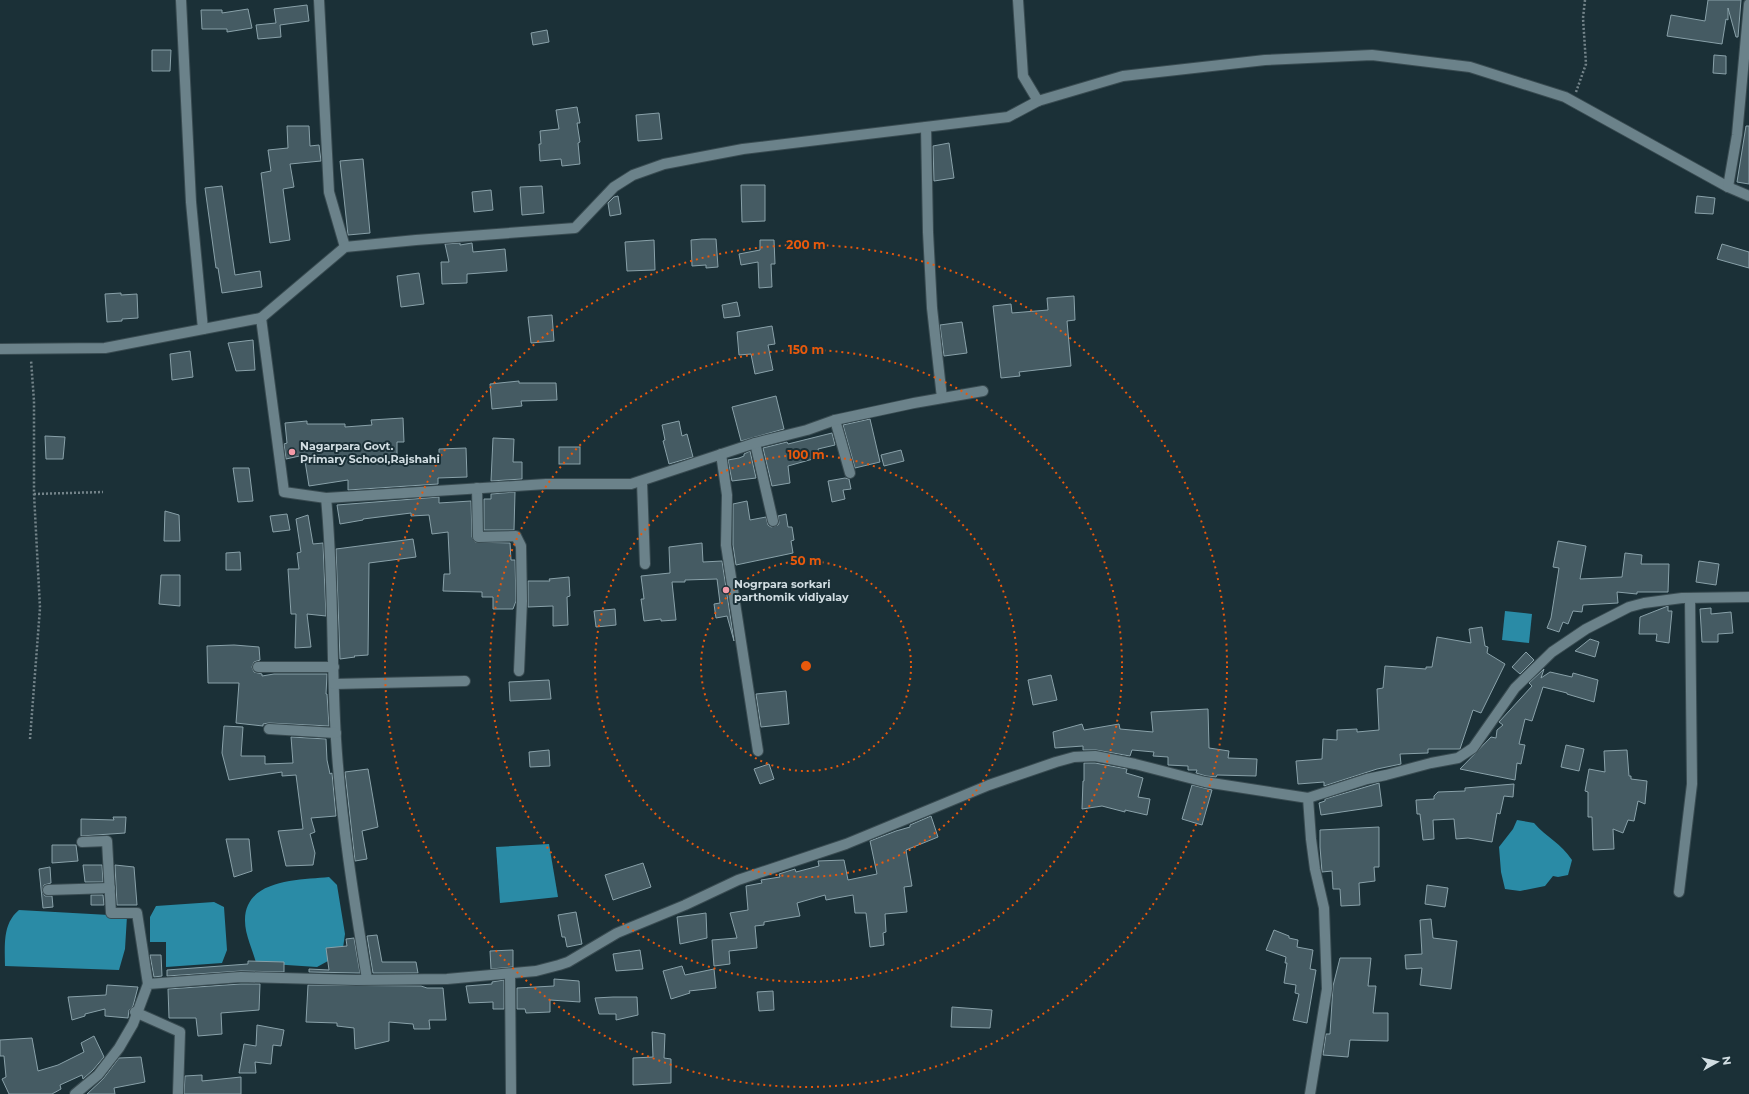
<svg xmlns="http://www.w3.org/2000/svg" width="1749" height="1094" font-family="Montserrat,sans-serif">
  <style>
    .water { fill: #2a8ba6 }
    .building { fill: #455b63; stroke: #89a1a9 }
    .lines { fill: none; stroke-linecap: round; stroke-linejoin: round }
    .minor-casing { stroke: #394b51; stroke-width: 12 }
    .path { stroke: #74848a; stroke-width: 2.5; stroke-dasharray: 2 2; stroke-linecap: butt }
    .minor { stroke: #6b828a; stroke-width: 10 }
    .ring { fill: none; stroke: #e8590c; stroke-width: 2; stroke-dasharray: 2 4 }
    .poi-dot { fill: #f39aa7; stroke: #1b3037; stroke-width: 1.5 }
    .labels { text-anchor: middle; stroke-width: 4; stroke-linejoin: round; paint-order: stroke }
    .poi-label { font-size: 11px; font-weight: bold; fill: #d1dde2; stroke: #1b3037; text-anchor: start }
    .centre { fill: #e8590c; stroke: #1b3037; stroke-width: 2 }
    .ring-label { font-size: 12px; text-anchor: middle; font-weight: bold; fill: #e8590c; stroke: #1b3037; stroke-width: 4; stroke-linejoin: round; paint-order: stroke }
  </style>
  <rect width="100%" height="100%" fill="#1b3037"/>
  <!-- water -->
  <g class="water">
    <path d="M1505,611L1532,614L1529,643L1502,640Z"/>
    <path d="M1517,820L1534,823C1547,838 1561,843 1572,860L1568,875L1558,877L1553,876L1545,886L1520,891L1505,889L1501,872L1499,847L1513,829Z"/>
    <path d="M549,844L558,897L500,903L496,847Z"/>
    <path d="M329,877L337,885L345,934L343,948L339,955L317,967L256,963C253,950 245,935 245,921C244,879 299,880 329,877Z"/>
    <path d="M214,902L224,907L227,950L222,963L166,967V942H150V917L156,906Z"/>
    <path d="M19,910L127,916L125,949L119,970L5,966C5,946 2,924 19,910Z"/>
  </g>
  <!-- building -->
  <g class="building">
    <path d="M1708,0H1741L1738,37H1736L1728,8V20L1726,19L1722,44L1667,36L1671,15L1705,21Z"/>
    <path d="M307,5L309,21L280,25L281,37L258,39L256,25L276,23L274,9Z"/>
    <path d="M248,9L252,28L227,32V29H202L201,10H222V13Z"/>
    <path d="M547,30L549,42L533,45L531,33Z"/>
    <path d="M152,50H171L170,71H152Z"/>
    <path d="M1714,55L1726,56V74L1713,73Z"/>
    <path d="M577,107L580,123H577L580,142L578,143L580,164L562,166L561,159L540,161L539,144H541L540,131L559,129L556,110Z"/>
    <path d="M659,113L662,139L638,141L636,115Z"/>
    <path d="M287,126H309L310,146L319,145L321,161L290,164L294,187L283,189L290,240L270,243L261,173L271,171L268,150L288,148Z"/>
    <path d="M1746,126H1749V184L1737,182Z"/>
    <path d="M949,143L954,178L934,181L933,146Z"/>
    <path d="M363,159L370,233L348,235L340,161Z"/>
    <path d="M741,185H765V221L742,222Z"/>
    <path d="M222,186L235,275L260,271L262,287L222,293L218,268H216L205,188Z"/>
    <path d="M542,186L544,213L522,215L520,187Z"/>
    <path d="M491,190L493,210L474,212L472,192Z"/>
    <path d="M618,196L621,214L610,216L608,203L614,197Z"/>
    <path d="M1697,196L1715,198L1713,214L1695,213Z"/>
    <path d="M702,239H716L718,267L706,268V265L692,266L691,240Z"/>
    <path d="M654,240L655,270L627,271L625,242Z"/>
    <path d="M760,240H774L775,264H771L772,287L759,288L758,262L741,265L739,254L760,250Z"/>
    <path d="M460,243V245L472,243L473,252L505,249L507,271L467,274V283L442,284L441,262H449L445,244Z"/>
    <path d="M1722,244L1749,252V268L1717,259Z"/>
    <path d="M419,273L424,304L401,307L397,276Z"/>
    <path d="M121,293V295L137,294L138,318L122,319V321L107,322L105,294Z"/>
    <path d="M1074,296L1075,320L1067,321L1071,366L1019,372L1020,376L1001,378L993,306L1011,304L1012,313L1048,310L1047,298Z"/>
    <path d="M737,302L740,316L724,318L722,305Z"/>
    <path d="M552,315L554,341L531,343L528,317Z"/>
    <path d="M962,322L967,353L944,356L940,325Z"/>
    <path d="M772,326L775,344L768,345L773,370L755,374L751,354L739,355L737,332Z"/>
    <path d="M253,340L255,370L236,371L228,343Z"/>
    <path d="M190,351L193,377L172,380L170,354Z"/>
    <path d="M519,381V383H556L557,400L521,401L522,406L492,409L490,384Z"/>
    <path d="M776,396L784,429L741,441L732,407Z"/>
    <path d="M403,418L404,442H397V464L419,463V458L439,457V449L466,448L467,477L438,478V484L348,490V480L309,486L304,455L286,459L284,444L287,443L285,423L307,421V424H345V427L372,425L371,420Z"/>
    <path d="M870,419L880,462L855,468L843,425Z"/>
    <path d="M679,421L682,436L687,434L693,457L669,464L663,441L665,440L662,425Z"/>
    <path d="M832,433L835,445L818,449L820,457L788,466L790,483L772,486L763,448L787,442L788,444Z"/>
    <path d="M45,436L65,437L63,459H46Z"/>
    <path d="M493,438L514,439L513,462H522V479L491,481Z"/>
    <rect x="559" y="447" width="21" height="17"/>
    <path d="M901,450L904,461L884,466L881,455Z"/>
    <path d="M750,451L756,478L732,481L728,460L739,458L744,456V454Z"/>
    <path d="M233,468H249L253,501L238,502Z"/>
    <path d="M845,478L849,479L851,489L843,490L845,499L832,502L828,481Z"/>
    <path d="M515,492L514,530H484V499H491V494Z"/>
    <path d="M439,497V503L471,501L472,537L475,542L510,543L511,560H515L516,601L513,609H493V597H482V592L443,591L444,574H450L448,532L432,534L429,515L411,516V513L363,519V520L340,524L337,505Z"/>
    <path d="M747,501L750,520L766,517L768,525L771,527L778,525L779,523L778,516L786,514L788,527H792L794,540L791,541L793,553L736,565L733,545V504Z"/>
    <path d="M165,511L179,515L180,541H164Z"/>
    <path d="M287,514L290,530L273,532L270,516Z"/>
    <path d="M308,515L313,544L323,543L326,616L307,614L311,647L295,648L296,614H291L288,569H299L297,553L301,552L296,519Z"/>
    <path d="M413,539L416,557L369,563L368,655L354,656L355,657L340,659L336,549Z"/>
    <path d="M1558,541L1586,546L1580,579L1622,577L1625,553L1642,555L1641,564H1669L1668,592H1637V594L1617,592L1618,603L1583,605L1582,612L1573,611L1568,624L1563,622L1559,632L1547,628L1551,618L1559,568L1553,567Z"/>
    <path d="M702,543L703,562L722,561L734,641L727,616L716,618L714,604L720,603L717,579L685,580V582H672L676,620L661,621V619L644,621L641,599H644L641,576L670,573L669,547Z"/>
    <path d="M240,552L241,570H226V553Z"/>
    <path d="M1699,561L1719,564L1716,585L1696,582Z"/>
    <path d="M161,575H180V606L159,604Z"/>
    <path d="M569,577L570,596L567,597L568,625L553,626V606L528,607V581H550L549,579Z"/>
    <path d="M1668,606V611H1672L1669,643L1656,641L1657,634H1639L1640,617Z"/>
    <path d="M1711,608V614L1731,612L1733,633L1718,634V642H1702L1700,609Z"/>
    <path d="M615,609L616,625L596,627L594,611Z"/>
    <path d="M1482,627L1485,646L1488,647L1487,653L1505,664L1481,713L1473,710L1460,749H1428V753L1400,754L1401,764L1377,769L1324,786V782L1298,784L1296,761L1322,759L1323,739L1337,740V730L1357,729V732L1379,730L1377,689L1383,688L1385,666L1426,669V667H1432L1437,637L1471,643L1469,629Z"/>
    <path d="M1590,639L1599,642L1595,657L1575,651Z"/>
    <path d="M234,645L259,647L260,660L254,662L252,667L254,672L262,674V676L274,674H327L326,694H327L329,726L269,723L263,724V726L236,723L239,683H208L207,646Z"/>
    <path d="M1526,652L1534,660L1520,674L1512,667Z"/>
    <path d="M1544,669L1541,678L1550,672L1572,677L1573,673L1598,680L1594,702L1567,694V693L1543,687L1532,721L1525,719L1519,744L1525,745L1521,764L1517,763L1515,780L1460,769L1491,737L1496,738L1497,730L1503,725L1499,722L1532,686L1529,683Z"/>
    <path d="M1051,675L1057,700L1033,705L1028,680Z"/>
    <path d="M549,680L551,699L510,701L509,682Z"/>
    <path d="M786,691L789,724L761,727L756,694Z"/>
    <path d="M1208,709L1209,748L1229,751L1228,758L1257,759L1256,776L1217,775L1216,777L1206,776L1196,773L1197,770H1188V766L1168,765V757L1153,756L1154,752L1132,750L1130,756L1096,750H1083V746L1055,748L1053,732L1082,724L1084,730L1119,724L1120,729L1153,732L1151,712Z"/>
    <path d="M224,726L243,727L241,756H265V764L293,763L291,737L326,739L327,760L330,774L332,773L336,816L311,818L315,832L310,834L315,853L313,865L286,866L278,831L303,829L296,775L282,776V772L229,780L222,753Z"/>
    <path d="M1566,745L1584,749L1579,771L1561,767Z"/>
    <path d="M549,750L550,766L530,767L529,752Z"/>
    <path d="M1627,750L1629,776H1631V779L1647,781L1645,804L1638,801L1634,821L1628,820L1623,833L1613,829L1614,849L1593,850L1592,817H1588V792L1585,791L1589,769L1605,772L1604,751Z"/>
    <path d="M1084,763H1095L1127,769L1126,773L1143,778L1138,797L1150,799L1147,815L1125,810V812L1102,806L1082,809L1083,781H1084Z"/>
    <path d="M769,764L774,779L760,784L754,769Z"/>
    <path d="M368,769L378,827L362,831L367,859L355,861L345,772Z"/>
    <path d="M1379,783L1382,806L1321,815L1319,803L1325,801V799Z"/>
    <path d="M1514,784L1513,797L1504,796L1500,814L1497,813L1492,842L1468,838L1456,839L1454,819L1433,820L1434,839L1423,840L1420,814H1417L1416,800L1434,799V796L1438,792L1465,791V788Z"/>
    <path d="M1192,785L1212,790L1202,825L1182,819Z"/>
    <path d="M931,816L938,837L906,850L912,886L904,887L907,912L885,914L886,932L883,933L884,945L870,947L866,913H855L853,895L826,900L825,895L797,903L800,916L764,922V925L755,926L757,948L729,951L730,964L714,966L712,940L737,938L730,913L748,910L746,886L762,883L761,880L780,877L779,874L795,869L796,872L819,866L818,861L844,860L848,880L877,874L870,841L896,831L910,827V825Z"/>
    <path d="M113,817H126L125,833L81,836V819L114,820Z"/>
    <path d="M1379,827V867H1374L1375,881L1359,883L1360,905L1341,906L1340,889H1333L1332,871L1322,872L1320,847V830Z"/>
    <path d="M226,839H249L252,871L234,877Z"/>
    <path d="M52,845H76L78,861L52,863Z"/>
    <path d="M643,863L651,887L613,900L605,875Z"/>
    <path d="M83,865H102L103,882H85Z"/>
    <path d="M115,865L134,867L137,905H117Z"/>
    <path d="M50,867L51,883L44,885L42,891L45,896H52L53,907L43,908L39,869Z"/>
    <path d="M1427,885L1448,888L1445,907L1425,904Z"/>
    <path d="M91,895H103L104,905H91Z"/>
    <path d="M576,912L582,944L567,947L565,937H562L558,915Z"/>
    <path d="M706,913L707,938L680,944L677,917Z"/>
    <path d="M1431,919L1433,938L1457,941L1451,989L1420,985L1422,968L1406,969L1405,955L1422,954L1420,920Z"/>
    <path d="M1274,930L1289,936V938L1298,940L1297,947L1313,950L1310,969L1316,970L1307,1023L1293,1020L1299,994L1295,993L1296,985L1284,983L1287,963H1285L1286,957L1266,950Z"/>
    <path d="M377,935L382,962H416L418,973H373L367,936Z"/>
    <path d="M354,938L360,973L309,972V969L329,970L326,948L347,946L346,939Z"/>
    <path d="M513,950V967L491,969L490,951Z"/>
    <path d="M640,950L643,969L616,971L613,954Z"/>
    <path d="M150,955H161L162,976L154,977Z"/>
    <path d="M1340,958H1371L1368,986H1376L1373,1013H1388V1041L1350,1040L1348,1057L1323,1055L1326,1034H1330L1333,986Z"/>
    <path d="M248,961L284,962V972L241,971L167,976V970L248,964Z"/>
    <path d="M682,966L685,975L714,969L716,988L689,991L690,993L671,999L663,971Z"/>
    <path d="M554,979L579,981L580,1002L550,1000V1012L526,1013L525,1009H517V988L554,986Z"/>
    <path d="M504,980V1009H493V1002L469,1003L466,986L492,984V982Z"/>
    <path d="M241,984H260L259,1010L221,1013L222,1034L198,1036L196,1018H169L168,989Z"/>
    <path d="M107,985L138,987L133,1006L129,1010L128,1018L105,1016V1009L85,1014V1016L72,1020L68,997L106,995Z"/>
    <path d="M308,985L421,986L427,988H443L446,1020H429L430,1029H414L413,1024L389,1022V1041L355,1049L354,1028L337,1026V1023L306,1022Z"/>
    <path d="M773,991L774,1010L759,1011L757,992Z"/>
    <path d="M613,997H637L638,1015L616,1020V1014H599L595,998Z"/>
    <path d="M952,1007L992,1010L990,1028L951,1027Z"/>
    <path d="M257,1025L284,1030L281,1046L273,1045L271,1064L255,1062L256,1073H239L244,1044L256,1046Z"/>
    <path d="M652,1032L665,1034L664,1058L671,1059V1083L633,1085V1058L653,1057Z"/>
    <path d="M94,1036L104,1057L93,1070L83,1079L82,1075L60,1085L61,1089L52,1094H9L2,1079L6,1077L4,1056H0V1040L32,1038L38,1071L58,1065L84,1052L81,1043Z"/>
    <path d="M141,1057L145,1082L114,1088L115,1094H87L103,1079L119,1058Z"/>
    <path d="M202,1075V1081L241,1077V1094H184L185,1076Z"/>
  </g>
  <g class="lines">
    <defs>
      <g id="minor">
        <path d="M181,0L191,202L203,329"/>
        <path d="M319,0L329,192L345,247"/>
        <path d="M1038,101L1123,76L1265,60L1372,55L1470,67L1565,97L1728,187L1749,196"/>
        <path d="M926,127L928,232L932,308L942,398"/>
        <path d="M1728,187L1737,135L1749,4"/>
        <path d="M261,318L284,492L326,498C334,578 331,659 336,739C341,820 354,900 367,979"/>
        <path d="M0,349L105,348L261,318L345,247L416,240L575,228L614,187L633,175L664,164L743,149L1008,117L1038,101L1023,76L1018,0"/>
        <path d="M835,420L850,473"/>
        <path d="M755,443L773,521"/>
        <path d="M721,454L727,495L726,545L758,751"/>
        <path d="M642,482L645,564"/>
        <path d="M477,488L478,537L516,536L521,546L522,601L519,671"/>
        <path d="M326,498L546,484H631L755,443L807,430L835,420L914,403L983,391"/>
        <path d="M258,667H334"/>
        <path d="M334,684L465,681"/>
        <path d="M269,729L336,733"/>
        <path d="M1308,798L1367,779L1386,775L1431,763L1458,758L1473,748L1515,688L1552,652L1586,629L1629,607L1644,603L1682,598L1749,597"/>
        <path d="M82,842L107,841L111,913H137L148,984"/>
        <path d="M48,890L110,888"/>
        <path d="M1679,892L1692,784L1690,598"/>
        <path d="M510,974L511,1094"/>
        <path d="M135,1012L180,1032L178,1094"/>
        <path d="M75,1094L98,1075L119,1048L133,1024L148,984L241,977L356,980L447,979L536,971L559,965L568,962L617,933L685,905L738,880L846,844L989,785L1056,762L1074,757L1095,756L1135,764L1205,782L1308,798L1311,839L1315,869L1324,908L1327,989L1310,1094"/>
      </g>
    </defs>
    <!-- minor casing -->
    <use href="#minor" class="minor-casing"/>
    <!-- path -->
    <g class="path">
      <path d="M1576,92L1586,64L1583,18L1585,0"/>
      <path d="M34,494L103,492"/>
      <path d="M30,739L40,608L34,494V401L31,360"/>
    </g>
    <!-- minor -->
    <use href="#minor" class="minor"/>
  </g>
  <!-- distance rings -->
  <g class="ring">
    <circle cx="806" cy="666" r="105"/>
    <circle cx="806" cy="666" r="211"/>
    <circle cx="806" cy="666" r="316"/>
    <circle cx="806" cy="666" r="421"/>
  </g>
  <!-- markers -->
  <g class="poi-dot">
    <circle cx="292" cy="452" r="4"/>
    <circle cx="726" cy="590" r="4"/>
  </g>
  <g class="labels">
    <!-- poi labels -->
    <g class="poi-label">
      <text x="300" y="450">Nagarpara Govt.<tspan x="300" dy="13">Primary School,Rajshahi</tspan></text>
      <text x="734" y="588">Nogrpara sorkari<tspan x="734" dy="13">parthomik vidiyalay</tspan></text>
    </g>
  </g>
  <circle cx="806" cy="666" r="6" class="centre"/>
  <g class="ring-label">
    <text x="806" y="249">200 m</text>
    <text x="806" y="354">150 m</text>
    <text x="806" y="459">100 m</text>
    <text x="806" y="565">50 m</text>
  </g>
  <!-- north arrow -->
  <g transform="translate(1717 1062) rotate(82)" stroke="#1b3037" stroke-width="3" paint-order="stroke">
  <path d="M0-3L7 15L0 10L-7 15Z" fill="#d1dde2"/>
  <text y="-6" font-size="11" font-weight="bold" text-anchor="middle" fill="#d1dde2">N</text>
  </g>
</svg>
